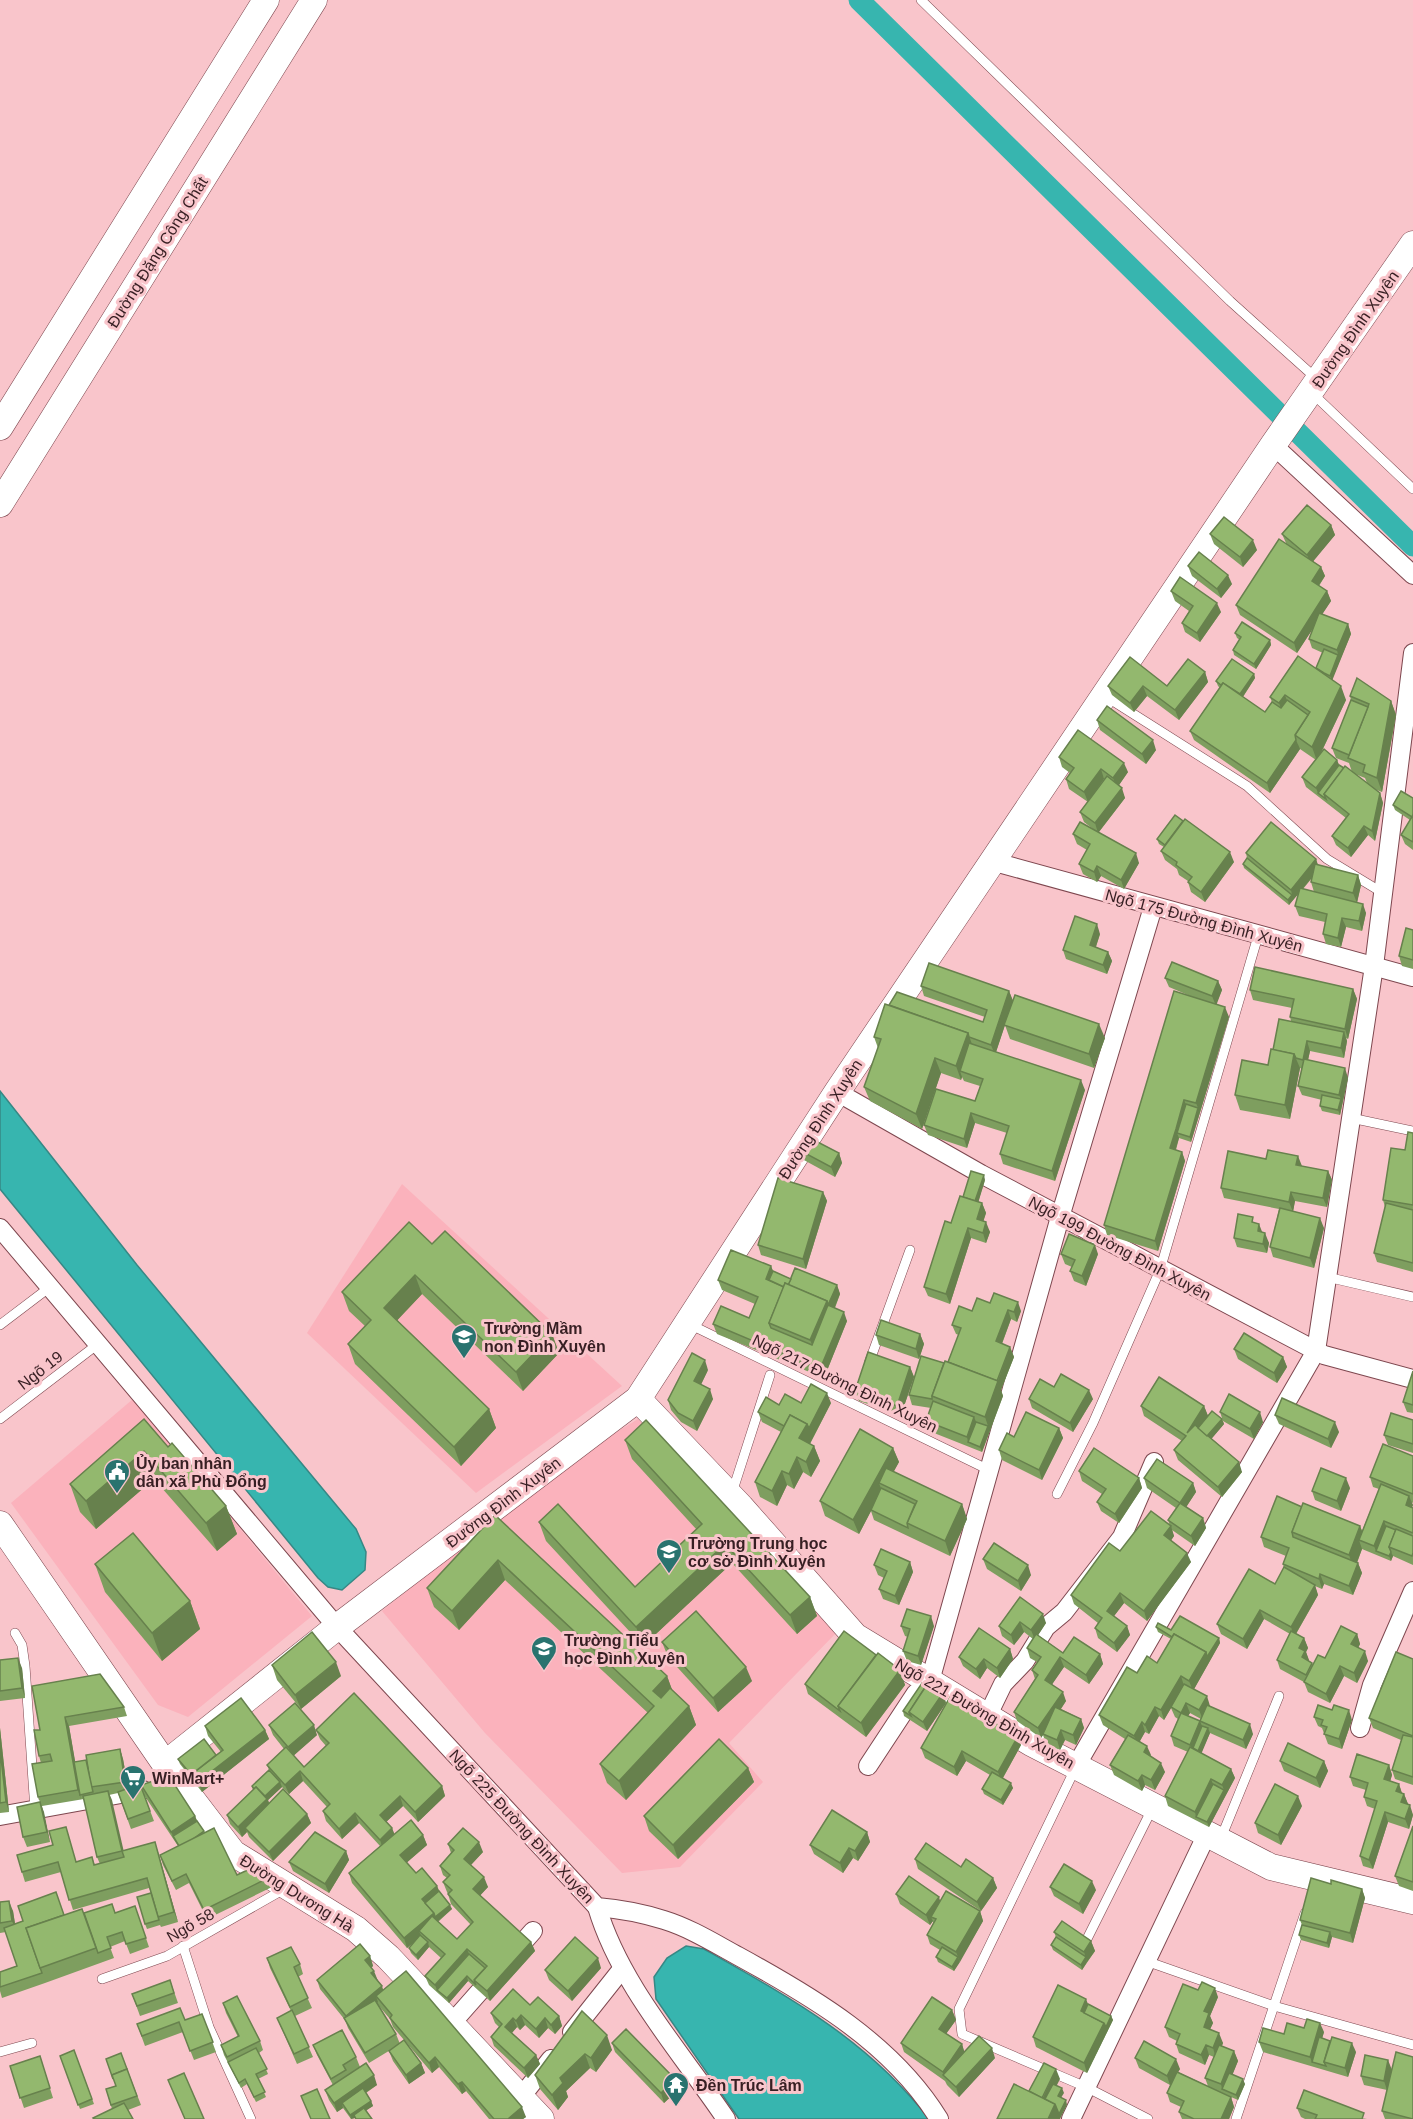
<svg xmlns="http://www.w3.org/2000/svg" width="1413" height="2119" font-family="Arial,sans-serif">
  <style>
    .built { fill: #fbb2bc }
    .water { fill: #37b5af; stroke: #378885; stroke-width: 1.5 }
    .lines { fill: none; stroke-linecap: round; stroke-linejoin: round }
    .canal { stroke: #37b5af; stroke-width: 21 }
    .lane-casing { stroke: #7e474f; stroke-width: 10 }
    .street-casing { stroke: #7e474f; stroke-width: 20 }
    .secondary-casing { stroke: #7e474f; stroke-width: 27 }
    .lane { stroke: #fff; stroke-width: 9 }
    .street { stroke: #fff; stroke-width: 18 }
    .secondary { stroke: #fff; stroke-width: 26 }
    .wall { fill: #7e9e5f; fill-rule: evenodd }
    .shaded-wall { fill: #67814d }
    .building { fill: #93b86e; stroke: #67814d; stroke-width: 1.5 }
    .labels { text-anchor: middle; stroke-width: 6; stroke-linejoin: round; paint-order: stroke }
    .street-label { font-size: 16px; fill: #371f23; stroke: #f9c5cb }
    .poi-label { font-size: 16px; font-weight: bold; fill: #371f23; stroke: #f9c5cb; text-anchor: start }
  </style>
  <rect width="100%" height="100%" fill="#f9c5cb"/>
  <!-- built -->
  <g class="built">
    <path d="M402,1184L622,1386L476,1493L307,1333Z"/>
    <path d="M133,1399L312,1616L188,1717L158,1705L11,1503Z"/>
    <path d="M638,1419L837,1632L729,1743L763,1782L680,1867L622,1873L485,1733L382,1611L495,1519L602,1441Z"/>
  </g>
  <!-- water -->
  <g class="water">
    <path d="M0,1091L137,1265L356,1529L366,1552L365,1570L342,1590L328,1587L318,1578L0,1189Z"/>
    <path d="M686,1946L704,1949C789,1997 868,2040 929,2119H739L656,1999L654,1977L667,1958Z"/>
  </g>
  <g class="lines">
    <!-- canal -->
    <path class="canal" d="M859,0L1413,546"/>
    <defs>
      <g id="lane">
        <path d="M921,0L1230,301L1318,380"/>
        <path d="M1311,392L1413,489"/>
        <path d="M1105,696L1247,786L1327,859L1383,893"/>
        <path d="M1351,1118L1413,1131"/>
        <path d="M1327,1277L1413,1297"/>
        <path d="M689,1324L989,1470"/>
        <path d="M0,1325L50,1287"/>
        <path d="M869,1363L910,1250"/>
        <path d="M0,1419L98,1344"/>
        <path d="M732,1493L770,1375"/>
        <path d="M1057,1494L1093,1423L1160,1270L1258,936"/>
        <path d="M15,1633L22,1645L25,1666L35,1810"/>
        <path d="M1075,1769L959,2009L962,2034L1086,2087L1148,2119"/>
        <path d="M1221,1838L1279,1696"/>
        <path d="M1087,1939L1152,1809"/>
        <path d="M183,1946L209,2027L251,2119"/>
        <path d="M1146,1961L1274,2006L1413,2045"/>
        <path d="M102,1979L167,1956L286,1888"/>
        <path d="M0,2052L32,2043"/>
        <path d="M1236,2119L1305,1913"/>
      </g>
      <g id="street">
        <path d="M1273,445L1413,575"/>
        <path d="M995,862L1413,977"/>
        <path d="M837,1092L981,1174L1324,1355L1413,1379"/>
        <path d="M0,1228L337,1627L597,1907C620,1909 642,1913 664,1920C690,1928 714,1943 738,1956C813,1997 893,2044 939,2119"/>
        <path d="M930,1681L1060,1217L1153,907"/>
        <path d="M987,1717L1003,1684L1025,1661L1046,1627L1064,1612L1122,1537L1154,1462"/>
        <path d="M1360,1728L1372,1685L1413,1591"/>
        <path d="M868,1766L916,1693"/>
        <path d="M1076,1766L1316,1351L1374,966L1413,653"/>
        <path d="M0,1816L143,1790"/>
        <path d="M597,1907C620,1985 681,2052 726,2119"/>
        <path d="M451,2024L533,1931"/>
        <path d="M572,2032L622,1969"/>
        <path d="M521,2097L551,2059"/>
        <path d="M1071,2119L1207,1834"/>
      </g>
      <g id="secondary">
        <path d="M0,427L266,0"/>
        <path d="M0,504L314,0"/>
        <path d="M638,1399L741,1507L855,1636L1031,1743L1271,1867L1413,1901"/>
        <path d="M0,1524L165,1764L233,1853L356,1929L388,1957L541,2119"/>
        <path d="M165,1764L337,1627L638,1399L837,1092L1273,445L1413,244"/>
      </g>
    </defs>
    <!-- lane casing -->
    <use href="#lane" class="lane-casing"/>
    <!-- street casing -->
    <use href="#street" class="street-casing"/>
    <!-- secondary casing -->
    <use href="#secondary" class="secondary-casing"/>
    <!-- lane -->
    <use href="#lane" class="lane"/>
    <!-- street -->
    <use href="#street" class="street"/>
    <!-- secondary -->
    <use href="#secondary" class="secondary"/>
  </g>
  <!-- wall -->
  <g class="wall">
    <path d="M1331,525L1335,535L1313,561L1321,567L1325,576L1319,586L1327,591L1331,601L1322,614L1348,624L1351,634L1332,679L1346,700L1321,753L1337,760L1339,765L1344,768L1352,772L1349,763L1336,758L1332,748L1351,700L1350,696L1391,701L1396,715L1382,792L1374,789L1380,793L1383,803L1375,841L1368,835L1351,857L1336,845L1332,836L1346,818L1306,787L1302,777L1316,760L1300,749L1270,793L1194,740L1190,731L1220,688L1218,686L1216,681L1254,674L1255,678L1243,697L1265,712L1272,702L1270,697L1316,668L1323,653L1312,648L1309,639L1313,628L1297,653L1240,615L1236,605L1286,543L1282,534ZM1355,774L1365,778L1367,783Z"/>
    <path d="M1210,534L1257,550L1243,567L1214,544Z"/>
    <path d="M1188,566L1232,584L1221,598L1192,576Z"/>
    <path d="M1171,591L1221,612L1200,642L1185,632L1182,623L1189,611L1175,601Z"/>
    <path d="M1235,633L1270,640L1271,645L1256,669L1234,655L1233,650L1240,640L1237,638Z"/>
    <path d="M1205,672L1208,682L1179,720L1147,696L1134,712L1112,695L1108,686H1167Z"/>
    <path d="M1097,720L1156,750L1146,764L1100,730Z"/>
    <path d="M1059,757L1128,772L1119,785L1125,798L1099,832L1139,863L1124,889L1101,876L1097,882L1083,874L1079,864L1087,850L1077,844L1073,834L1093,829L1084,822L1080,812L1105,779H1104L1088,802L1069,789L1066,779L1070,773L1062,767Z"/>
    <path d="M1413,798V850L1405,844L1401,835L1410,820L1395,810L1393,805Z"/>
    <path d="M1157,839L1234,862L1205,902L1191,892L1188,882V881L1179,875L1177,869L1165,860L1161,851L1164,847L1159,844Z"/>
    <path d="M1246,853L1316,859L1318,865L1358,875L1361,885L1357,902L1366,913L1362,931L1346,927L1341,947L1326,944L1323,934L1325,922L1299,916L1295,906L1298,894L1289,905L1244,868L1243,864L1247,858ZM1312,878L1311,882L1314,892L1303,889Z"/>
    <path d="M1413,930V969L1402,966L1399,956Z"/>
    <path d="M1100,934L1096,947L1108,952L1112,961L1107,974L1066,959L1063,950Z"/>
    <path d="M1165,978L1218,981L1222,990L1216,1004L1229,1017L1191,1142L1179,1138L1176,1150L1182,1152L1185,1161L1158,1251L1107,1235L1104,1225L1195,998L1169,987Z"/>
    <path d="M921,986L1009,991L1013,1001L1105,1038L1094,1068L1010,1039L1005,1025L996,1052L1085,1090L1055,1181L1003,1164L1000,1154L1007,1133L975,1123L967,1148L928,1135L924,1125L975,1101L980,1086L964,1081L962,1077L961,1080L941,1073L922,1129L870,1101L864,1087L878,1048L874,1037L889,1005L983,1022L985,1017L924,996Z"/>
    <path d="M1353,989L1357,999L1348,1039L1346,1038L1347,1041L1344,1058L1310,1051L1308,1060L1348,1078L1340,1115L1322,1111L1320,1106L1322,1100L1302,1095L1298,1086L1302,1069L1300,1068L1290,1119L1240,1110L1235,1095L1268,1065L1273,1050L1291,1021L1290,1017L1292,1008L1253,1000L1250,990Z"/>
    <path d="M1413,1133V1272L1377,1262L1374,1253L1385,1207L1383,1200Z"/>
    <path d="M799,1150L839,1153L842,1163L835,1177L802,1159Z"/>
    <path d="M1301,1166L1328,1171L1332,1180L1327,1207L1295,1201L1293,1211L1324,1228L1314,1268L1273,1257L1270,1247L1279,1209L1224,1198L1221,1188Z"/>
    <path d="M985,1180L978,1202L982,1203L986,1213L983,1221L990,1232L986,1243L971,1238L950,1304L928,1296L924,1287L963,1197Z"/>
    <path d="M823,1192L827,1201L806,1269L761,1255L758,1245Z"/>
    <path d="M1255,1223L1269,1243L1267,1253L1237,1247L1234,1238Z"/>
    <path d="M432,1244L552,1334L559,1353L523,1391L422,1294L397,1320L489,1409L496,1428L461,1466L355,1364L348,1344L365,1326L349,1311L342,1292Z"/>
    <path d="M1061,1254H1098L1086,1286L1074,1281L1070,1271L1072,1267L1065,1264Z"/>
    <path d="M771,1266L773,1271L791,1279L837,1285L840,1294L835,1308L847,1321L824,1378L717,1334L713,1324L749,1318L755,1304L722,1290L718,1280Z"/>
    <path d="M990,1303L1021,1311L1017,1322L1011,1319L1002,1344L1010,1347L1014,1357L1001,1390L1003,1396L982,1452L929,1431L926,1421L931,1408L912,1405L909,1395L948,1362L959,1335L956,1334L952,1325L972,1311Z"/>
    <path d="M920,1334L924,1344L919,1359L879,1345L876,1335Z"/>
    <path d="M1234,1349L1283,1357L1287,1367L1277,1383L1238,1359Z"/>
    <path d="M910,1367L914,1377L901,1415L859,1401L855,1391Z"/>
    <path d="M708,1370L701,1384L713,1399L697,1431L681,1422L671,1410L668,1400Z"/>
    <path d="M1413,1371V1413L1407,1412L1403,1402Z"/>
    <path d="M1029,1399H1093L1073,1432L1032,1408Z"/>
    <path d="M801,1403H831L810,1444L814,1446L820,1461L811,1477L803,1472L794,1489L787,1485L777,1506L760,1497L755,1482L781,1432L762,1422L758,1412L779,1405Z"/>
    <path d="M1141,1406H1204L1208,1416L1222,1419L1224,1424L1211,1439L1242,1472L1222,1497L1178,1460L1174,1450L1182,1441L1144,1416Z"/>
    <path d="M1220,1412L1263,1422L1254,1439L1223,1421Z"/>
    <path d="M1275,1415L1339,1432L1331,1448L1279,1424Z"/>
    <path d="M144,1419L168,1447L226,1506L237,1534L217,1551L154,1479L96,1529L80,1512L70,1484Z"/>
    <path d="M1413,1420V1453L1388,1445L1384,1435Z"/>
    <path d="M1059,1428L1063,1438L1042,1480L1002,1460L999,1450L1014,1437Z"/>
    <path d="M625,1440L810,1597L817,1616L797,1634L732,1563L643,1646L546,1541L539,1522L635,1587L697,1530L632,1459Z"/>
    <path d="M893,1448L899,1462L893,1472L962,1504L967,1519L950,1556L874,1520L871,1511L859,1534L825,1516L820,1501Z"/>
    <path d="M1413,1456V1503L1411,1502L1413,1505L1412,1507L1413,1508V1565L1393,1556L1391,1561L1362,1549L1357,1563H1358L1362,1573L1353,1595L1324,1584L1322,1589L1315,1586L1318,1595L1296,1634L1304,1638L1308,1648L1306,1652L1309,1661L1312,1663L1313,1665L1325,1658L1357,1634L1360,1644L1358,1648L1368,1661L1357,1683L1344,1676L1330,1703L1308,1692L1304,1682L1280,1669L1277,1660L1290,1634L1264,1619L1247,1649L1221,1634L1217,1624L1275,1584L1284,1568L1283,1564L1286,1556L1264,1547L1261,1537L1302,1507L1360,1526L1362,1531L1379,1489L1373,1487L1370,1477Z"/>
    <path d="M1079,1471L1139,1478L1142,1488L1119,1523L1101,1511L1097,1502L1102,1494L1082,1481Z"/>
    <path d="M1144,1478L1193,1483L1196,1492L1186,1507L1203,1518L1206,1528L1195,1546L1172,1530L1174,1536L1171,1540L1191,1562L1147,1621L1124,1603L1114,1616L1127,1626L1130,1635L1117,1652L1098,1638L1095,1628L1098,1623L1074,1604L1071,1595L1120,1551L1170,1526L1168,1520L1176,1508L1147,1488Z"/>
    <path d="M1350,1488L1341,1511L1315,1500L1312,1491Z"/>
    <path d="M495,1515L667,1676L672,1690L689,1706L696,1725L626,1800L607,1783L600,1764L648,1713L505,1580L459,1630L434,1607L427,1588Z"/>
    <path d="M983,1559L1031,1575L1021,1591L987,1569Z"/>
    <path d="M910,1562L913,1572L899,1605L883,1599L879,1589L884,1578L878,1575L874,1565Z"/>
    <path d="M95,1564L190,1601L200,1629L162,1661L105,1592Z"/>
    <path d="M1020,1597L1046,1623L1038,1635L1063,1653L1100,1654L1103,1664L1089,1684L1064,1667L1052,1684L1066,1701L1061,1709L1081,1719L1084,1728L1076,1745L1065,1740L1060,1750L1046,1744L1043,1735L1041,1738L1017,1721L1014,1712L1035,1679L1032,1670L1037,1662L1030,1658L1027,1648L1033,1639L1024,1632L1014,1645L1002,1636L999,1626Z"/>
    <path d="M901,1626H934L921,1665L907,1661L903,1651L908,1637L905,1636Z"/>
    <path d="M1156,1627L1219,1638L1220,1643L1194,1689L1210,1706V1707L1253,1734L1246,1749L1210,1733L1201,1753L1231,1769L1235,1778L1209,1827L1168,1806L1165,1796L1188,1752L1174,1746L1171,1736L1178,1719L1175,1717L1171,1708L1164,1720L1159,1716L1149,1734L1145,1732L1140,1741L1150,1756L1165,1772L1155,1790L1145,1785L1142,1791L1114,1775L1110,1765L1125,1739L1103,1725L1099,1715L1137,1673L1157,1663L1171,1639L1158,1632ZM1190,1713L1201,1719L1200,1721L1202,1726L1200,1721L1188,1716Z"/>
    <path d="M662,1642L752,1681L718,1712L668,1657Z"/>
    <path d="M1010,1649L1013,1659L1000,1678L987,1668L980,1679L963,1666L959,1657Z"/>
    <path d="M876,1655L900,1670L905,1685L866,1737L808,1694L805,1684Z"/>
    <path d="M1413,1659V1785L1395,1779L1392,1770L1401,1740L1373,1728L1369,1718Z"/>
    <path d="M0,1660L22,1668L25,1698L0,1701Z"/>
    <path d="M272,1665L341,1676L301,1709L277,1680Z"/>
    <path d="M32,1686L124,1707L127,1716L69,1726L75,1762L86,1760L120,1749L123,1759L128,1788L140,1784L154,1821L131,1829L118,1793L109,1795L123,1851L155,1842L178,1922L161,1927L160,1925L147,1929L145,1924L151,1893L149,1888L73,1910L61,1872L25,1882L22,1872L53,1845L66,1827L76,1862L92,1857L95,1865L100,1864L97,1857L84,1799L42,1806L50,1842L27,1847L23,1837L40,1802L38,1797L41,1763L39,1756L40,1730Z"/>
    <path d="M926,1686L943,1693L946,1703L927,1731L904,1716L903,1711Z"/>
    <path d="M1314,1717L1352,1720L1342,1749L1328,1744L1322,1728L1318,1726Z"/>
    <path d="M269,1725L317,1735L293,1756L304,1767L326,1746L320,1739L316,1730L442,1786L445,1796L418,1822L403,1806L386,1822L392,1828L394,1834L423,1835L427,1845L406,1863L416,1873L437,1886L439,1891L452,1909L438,1922L457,1939L471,1925L451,1904L448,1894L447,1892L443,1882L447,1878L443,1875L440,1866L451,1853L448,1844L483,1852L471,1865L488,1887L480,1895L531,1942L535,1951L490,2001L468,1981L449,2003L429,1985L425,1976L441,1958L429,1947L418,1960L411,1953L409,1948L416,1940L407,1948L352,1883L349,1873L380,1846L359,1823L342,1839L326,1821L323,1811L327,1807L303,1781L289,1794L282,1787L268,1800L269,1803L307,1814L311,1823L273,1861L249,1837L247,1832L242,1837L230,1824L227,1815L253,1790L252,1786L269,1770L267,1765L284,1749L273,1735Z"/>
    <path d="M205,1726L265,1730L269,1739L202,1792L180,1764L178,1759L216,1755L221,1752L208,1736Z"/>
    <path d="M0,1728L9,1812L0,1813Z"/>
    <path d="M1021,1745L1003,1778L1013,1788L1003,1805L984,1794L982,1789L990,1775L966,1761L957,1776L925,1758L921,1748Z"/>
    <path d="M1280,1761H1324L1328,1771L1320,1788L1284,1771Z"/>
    <path d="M1389,1765L1392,1775L1390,1781L1399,1784L1402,1793L1404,1794L1408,1804L1413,1815L1409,1829L1388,1822L1373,1869L1363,1866L1360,1856L1375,1809L1367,1806L1364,1797L1366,1790L1353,1786L1350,1777Z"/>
    <path d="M748,1768L754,1782L678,1859L649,1831L644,1816Z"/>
    <path d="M141,1785L195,1816L197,1821L205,1833L237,1875L268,1878L272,1887L207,1919L189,1883L176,1890L163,1865L160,1855L178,1846L144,1795Z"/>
    <path d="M1302,1806L1281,1845L1258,1833L1255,1823Z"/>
    <path d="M1413,1826V1891L1399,1886L1395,1876Z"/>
    <path d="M867,1832L870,1842L858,1861L853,1858L843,1873L814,1854L810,1845Z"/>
    <path d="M346,1851L349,1860L329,1893L293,1871L289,1862Z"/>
    <path d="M915,1859L961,1867L993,1878L997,1888L981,1911L918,1869Z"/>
    <path d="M1331,1884L1362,1889L1365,1898L1353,1943L1332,1937L1329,1948L1301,1940L1299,1935L1302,1925L1300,1920Z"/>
    <path d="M1050,1887L1096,1890L1083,1914L1054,1896Z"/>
    <path d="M896,1894L940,1901L980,1911L983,1921L954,1971L938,1962L936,1957L940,1950L930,1944L927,1935L933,1923V1921L930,1925L900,1904Z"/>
    <path d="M0,1902L13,1911L15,1924L64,1915L115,1913L135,1906L149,1947L130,1954L125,1941L110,1947L114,1958L45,1983V1981V1983L2,1998L0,1991V1972L17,1966L6,1932L0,1933Z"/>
    <path d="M1054,1932L1091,1941L1095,1951L1082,1970L1053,1950L1051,1945L1056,1937Z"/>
    <path d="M370,1956L373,1966L371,1968L383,1990L526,2117L523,2119H489L466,2091L462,2094L439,2067L432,2073L405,2041L421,2063L425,2073L409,2084L393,2061L389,2051L397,2046L369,2063L348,2028L345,2020L320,1989L317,1980ZM379,2006L390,2019L393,2027L404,2040L400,2044L396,2034Z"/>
    <path d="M267,1958L300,1964L303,1974L298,1977L312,2008L295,2016L313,2057L297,2064L277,2018L291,2011L270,1968Z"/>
    <path d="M601,1968L572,2001L549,1980L545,1970Z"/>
    <path d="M170,1980L178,2003L140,2016L132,1994Z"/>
    <path d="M1198,1990L1218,1997L1210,2016L1213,2023L1210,2029L1223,2043L1222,2046L1234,2051L1238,2061L1232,2075L1245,2084L1238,2100L1231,2097L1234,2107L1229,2119H1182L1179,2112L1181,2107L1170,2102L1167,2093L1170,2085L1139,2068L1135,2058L1180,2069L1178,2072L1208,2086L1205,2078L1214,2057L1209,2055L1205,2065L1179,2053L1176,2044L1177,2041L1169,2037L1165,2027Z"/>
    <path d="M223,2003L260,2041L263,2050L259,2053L268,2074L258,2079L266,2097L256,2102L247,2084L241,2088L224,2055L221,2045L238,2037L226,2013Z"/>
    <path d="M1088,2004L1111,2016L1113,2020L1087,2073L1036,2047L1033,2037Z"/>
    <path d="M530,2005L559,2016L562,2026L555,2034L548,2028L539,2038L525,2025L520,2030L517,2027L512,2033L536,2055L540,2064L528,2078L494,2046L491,2037L499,2027L495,2023L491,2013Z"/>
    <path d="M952,2010L956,2020L946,2034L962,2044L964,2052L995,2058L959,2097L947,2085L945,2081L904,2052L901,2043Z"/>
    <path d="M582,2011L612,2050L596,2072L590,2068L566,2091L568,2097L558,2110L540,2089L535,2075Z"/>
    <path d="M202,2014L216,2052L194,2060L183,2032L145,2046L137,2024L185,2020Z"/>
    <path d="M1304,2028L1324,2032L1322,2038L1356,2052L1348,2077L1263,2052L1259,2042Z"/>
    <path d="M612,2043L675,2079L679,2089L664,2103L615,2052Z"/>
    <path d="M313,2045L356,2057L360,2067L377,2085L366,2093L371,2101L373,2106L366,2110L372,2119H355V2118L351,2119L343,2108L337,2112L329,2100L325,2090L333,2085L317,2055Z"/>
    <path d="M74,2050L94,2104L80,2109L60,2056Z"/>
    <path d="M121,2053L141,2105L128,2110L112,2109L106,2089L116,2086Z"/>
    <path d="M40,2056L53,2098L24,2108L10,2066Z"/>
    <path d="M1392,2069L1413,2119H1385L1382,2111L1387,2090L1364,2085L1361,2076Z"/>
    <path d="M1297,2108L1367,2119H1305L1301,2117Z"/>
  </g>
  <!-- shaded-wall -->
  <g class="shaded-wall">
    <path d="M1331,525L1335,535L1311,564L1307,555Z"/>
    <path d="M1253,540L1257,550L1243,567L1240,557Z"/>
    <path d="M1321,567L1325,576L1315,591L1312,581Z"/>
    <path d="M1228,575L1232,584L1221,598L1217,589Z"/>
    <path d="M1327,591L1331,601L1297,653L1294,643Z"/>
    <path d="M1217,603L1221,612L1200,642L1197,633Z"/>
    <path d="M1348,624L1351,634L1332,681L1330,676L1338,655L1337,650Z"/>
    <path d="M1270,640L1271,645L1256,669L1254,664Z"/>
    <path d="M1205,672L1208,682L1179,720L1175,710Z"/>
    <path d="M1254,674L1255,678L1240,701L1238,696Z"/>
    <path d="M1143,686L1147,696L1134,712L1130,703Z"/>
    <path d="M1341,686L1346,700L1317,761L1312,747Z"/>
    <path d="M1285,695L1290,709L1284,718L1279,703Z"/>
    <path d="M1391,701L1396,715L1382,792L1377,778Z"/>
    <path d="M1153,740L1156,750L1146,764L1142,754Z"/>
    <path d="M1296,740L1300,749L1270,793L1267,783Z"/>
    <path d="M1337,760L1341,770L1318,793L1316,788Z"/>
    <path d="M1124,763L1128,772L1117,788L1113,778Z"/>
    <path d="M1101,769L1104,779L1088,802L1084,792Z"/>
    <path d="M1122,788L1125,798L1098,833L1095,823Z"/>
    <path d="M1380,793L1383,803L1375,841L1372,831Z"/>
    <path d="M1364,826L1368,835L1351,857L1348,848Z"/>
    <path d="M1230,852L1234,862L1205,902L1201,892Z"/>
    <path d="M1136,853L1139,863L1124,889L1121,880Z"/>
    <path d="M1316,859L1319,869L1289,905L1288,900L1292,895L1291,890Z"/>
    <path d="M1097,866L1101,876L1097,882L1094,872Z"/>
    <path d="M1358,875L1361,885L1357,903L1353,893Z"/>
    <path d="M1363,904L1366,913L1362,931L1359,921Z"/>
    <path d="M1342,918L1346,927L1341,947L1338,938Z"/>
    <path d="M1097,924L1100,934L1093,955L1090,945Z"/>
    <path d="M1108,952L1112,961L1107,974L1103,965Z"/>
    <path d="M1218,981L1222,990L1216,1006L1212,996Z"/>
    <path d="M1353,989L1357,999L1348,1039L1345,1029Z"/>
    <path d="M1009,991L1013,1001L995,1055L991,1045Z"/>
    <path d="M1225,1007L1229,1017L1191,1142L1190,1137L1198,1108L1196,1103Z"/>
    <path d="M1099,1024L1105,1038L1094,1068L1089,1054Z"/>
    <path d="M1344,1032L1347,1041L1344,1058L1341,1048Z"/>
    <path d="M968,1033L973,1047L960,1071L962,1077L961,1080L956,1066Z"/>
    <path d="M1307,1041L1310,1051L1306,1069L1303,1060Z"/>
    <path d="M1294,1054L1300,1068L1290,1119L1285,1105Z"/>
    <path d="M935,1058L941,1073L922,1129L916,1114Z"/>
    <path d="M1345,1068L1348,1078L1340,1115L1338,1110L1341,1099L1339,1095Z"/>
    <path d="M1081,1080L1085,1090L1055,1181L1052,1171Z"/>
    <path d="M1184,1100L1188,1109L1177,1133L1179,1138L1173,1158L1170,1148Z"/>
    <path d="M971,1113L975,1123L967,1148L964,1139Z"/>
    <path d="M1182,1152L1185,1161L1158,1251L1155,1241Z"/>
    <path d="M839,1153L842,1163L835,1177L831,1167Z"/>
    <path d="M1298,1156L1302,1166L1296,1165Z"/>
    <path d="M1328,1171L1332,1180L1327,1207L1323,1198Z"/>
    <path d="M984,1175L985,1180L976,1210L974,1205Z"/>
    <path d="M823,1192L827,1201L806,1269L803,1259Z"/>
    <path d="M1291,1192L1295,1201L1293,1212L1289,1202Z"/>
    <path d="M982,1203L986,1213L981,1229L977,1219Z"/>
    <path d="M1320,1218L1324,1228L1314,1268L1310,1258Z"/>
    <path d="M986,1222L990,1232L986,1243L983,1233Z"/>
    <path d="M1259,1224L1263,1234L1258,1231Z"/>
    <path d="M968,1228L971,1238L950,1304L946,1294Z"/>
    <path d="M1265,1233L1269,1243L1267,1253L1263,1244Z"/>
    <path d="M1095,1245L1098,1254L1086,1286L1082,1276Z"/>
    <path d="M771,1266L775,1276L771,1285L766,1279Z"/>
    <path d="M415,1275L422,1294L391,1327L384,1308Z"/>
    <path d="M837,1285L840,1294L816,1354L810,1340L827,1301Z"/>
    <path d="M1018,1302L1021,1311L1017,1322L1014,1312Z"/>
    <path d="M1008,1310L1011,1319L999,1351L996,1341Z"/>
    <path d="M844,1312L847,1321L824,1378L820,1369Z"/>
    <path d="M552,1334L559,1353L523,1391L516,1372Z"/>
    <path d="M920,1334L924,1344L919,1359L916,1349Z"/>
    <path d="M1010,1347L1014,1357L1001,1390L1003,1396L982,1452L980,1447L988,1426L985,1417Z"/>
    <path d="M1283,1357L1287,1367L1277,1383L1274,1373Z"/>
    <path d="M705,1360L708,1370L698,1391L694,1381Z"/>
    <path d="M910,1367L914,1377L901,1415L897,1406Z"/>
    <path d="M710,1389L713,1399L697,1431L693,1421Z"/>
    <path d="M1089,1390L1093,1399L1073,1432L1070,1423Z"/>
    <path d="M827,1393L831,1403L805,1453L799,1438L807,1424Z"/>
    <path d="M1204,1406L1208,1416L1198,1431L1187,1433Z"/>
    <path d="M489,1409L496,1428L461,1466L454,1447Z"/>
    <path d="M1260,1412L1263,1422L1254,1439L1250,1429Z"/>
    <path d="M974,1417L978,1426L968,1442L967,1437Z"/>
    <path d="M1222,1419L1224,1424L1208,1443L1206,1438Z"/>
    <path d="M1335,1422L1339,1432L1331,1448L1328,1439Z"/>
    <path d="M1059,1428L1063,1438L1042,1480L1039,1470Z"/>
    <path d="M814,1446L820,1461L811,1477L806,1462Z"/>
    <path d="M893,1448L899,1462L886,1486L879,1483L882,1491L871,1510V1511L859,1534L853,1520Z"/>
    <path d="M144,1451L154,1479L96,1529L86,1501Z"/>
    <path d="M797,1457L803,1472L794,1489L789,1474Z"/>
    <path d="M1239,1462L1242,1472L1222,1497L1218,1487Z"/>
    <path d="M782,1471L787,1485L777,1506L772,1491Z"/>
    <path d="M1139,1478L1142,1488L1119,1523L1115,1514Z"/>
    <path d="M1346,1478L1350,1488L1341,1511L1337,1501Z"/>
    <path d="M1193,1483L1196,1492L1183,1512L1180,1503Z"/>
    <path d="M1409,1496L1413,1505L1409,1515L1406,1505Z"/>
    <path d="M962,1504L967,1519L950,1556L945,1541Z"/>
    <path d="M226,1506L237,1534L217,1551L206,1523Z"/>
    <path d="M1203,1518L1206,1528L1195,1546L1191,1536Z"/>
    <path d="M1384,1521L1388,1531L1376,1551L1374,1546Z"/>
    <path d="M1171,1526L1174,1536L1168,1545L1164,1535Z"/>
    <path d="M1360,1526L1366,1541L1359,1540L1362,1549L1354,1570L1349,1555Z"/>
    <path d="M725,1544L732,1563L643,1646L636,1627Z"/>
    <path d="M1391,1552L1393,1556L1391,1561L1389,1556Z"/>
    <path d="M1187,1553L1191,1562L1147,1621L1144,1611Z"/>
    <path d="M498,1560L505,1580L459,1630L452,1611Z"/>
    <path d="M910,1562L913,1572L899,1605L895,1596Z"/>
    <path d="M1358,1563L1362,1573L1353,1595L1349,1586Z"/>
    <path d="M1028,1565L1031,1575L1021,1591L1018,1581Z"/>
    <path d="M1320,1574L1324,1584L1322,1589L1319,1579Z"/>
    <path d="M1315,1585L1318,1595L1294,1637L1291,1627Z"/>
    <path d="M1120,1593L1124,1603L1111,1620L1107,1611Z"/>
    <path d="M810,1597L817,1616L797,1634L790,1615Z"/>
    <path d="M190,1601L200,1629L162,1661L152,1633Z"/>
    <path d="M1260,1610L1264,1619L1247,1649L1243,1639Z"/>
    <path d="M1043,1614L1046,1623L1035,1640L1031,1630Z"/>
    <path d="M931,1616L934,1626L921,1665L918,1656Z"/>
    <path d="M1020,1622L1024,1632L1014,1645L1011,1635Z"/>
    <path d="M1127,1626L1130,1635L1117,1652L1114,1643Z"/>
    <path d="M1357,1634L1360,1644L1355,1654L1351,1644Z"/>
    <path d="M1219,1638L1220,1643L1193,1691L1189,1681L1206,1652Z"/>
    <path d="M1304,1638L1308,1648L1306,1652L1309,1660L1305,1667L1299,1648Z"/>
    <path d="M1010,1649L1013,1659L1000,1678L997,1668Z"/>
    <path d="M1365,1651L1368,1661L1357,1683L1354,1673Z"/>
    <path d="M1100,1654L1103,1664L1089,1684L1086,1675Z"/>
    <path d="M1060,1657L1064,1667L1049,1689L1045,1680Z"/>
    <path d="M18,1658L22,1668L25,1698L22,1688Z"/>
    <path d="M984,1659L987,1668L980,1679L976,1669Z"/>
    <path d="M336,1662L341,1676L301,1709L295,1695Z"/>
    <path d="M1340,1666L1344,1676L1330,1703L1326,1694Z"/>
    <path d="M746,1667L752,1681L718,1712L713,1698Z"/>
    <path d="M900,1670L905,1685L866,1737L861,1723Z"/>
    <path d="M667,1676L674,1695L660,1710L653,1691Z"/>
    <path d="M1181,1676L1184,1686L1164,1720L1161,1710Z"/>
    <path d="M1063,1692L1066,1701L1044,1734H1043V1735L1041,1738L1038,1728Z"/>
    <path d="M943,1693L946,1703L927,1731L923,1722Z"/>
    <path d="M1207,1696L1210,1706L1203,1720L1199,1710Z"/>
    <path d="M1186,1703L1190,1713L1184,1722L1181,1713Z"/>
    <path d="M689,1706L696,1725L626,1800L619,1781Z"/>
    <path d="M1155,1707L1159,1716L1149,1734L1145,1725Z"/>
    <path d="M1349,1710L1352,1720L1342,1749L1339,1739Z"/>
    <path d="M65,1717L69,1726L81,1795H80L81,1800L78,1790Z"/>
    <path d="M1081,1719L1084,1728L1076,1745L1073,1735Z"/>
    <path d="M1200,1721L1204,1731L1194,1755L1190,1745Z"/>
    <path d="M1142,1722L1145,1732L1137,1746L1134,1736Z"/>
    <path d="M1250,1724L1253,1734L1246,1749L1243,1740Z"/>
    <path d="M314,1725L317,1735L292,1757L288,1747Z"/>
    <path d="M0,1728L9,1812L6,1802L0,1749Z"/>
    <path d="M1208,1728L1210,1733L1200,1757L1198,1752Z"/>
    <path d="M265,1730L269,1739L202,1792L198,1782Z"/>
    <path d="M1061,1730L1065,1740L1060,1750L1057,1740Z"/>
    <path d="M1018,1736L1021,1745L1001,1781L998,1772Z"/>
    <path d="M1147,1746L1151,1755L1147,1762L1144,1752Z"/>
    <path d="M120,1749L123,1759L129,1791L125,1782Z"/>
    <path d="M962,1751L966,1761L957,1776L954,1767Z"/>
    <path d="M1324,1761L1328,1771L1320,1788L1316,1778Z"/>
    <path d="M1161,1763L1165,1772L1155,1790L1151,1780Z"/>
    <path d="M1389,1765L1392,1775L1388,1789L1384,1779Z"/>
    <path d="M748,1768L754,1782L678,1859L673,1845Z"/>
    <path d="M1231,1769L1235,1778L1209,1827L1207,1822L1224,1790L1222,1785Z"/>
    <path d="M300,1771L303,1781L289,1794L285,1785Z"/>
    <path d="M1142,1775L1145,1785L1142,1791L1138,1781Z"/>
    <path d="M1211,1779L1215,1789L1196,1817L1195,1812Z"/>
    <path d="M280,1782L282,1787L268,1800L271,1809L245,1828L247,1832L242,1837L238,1827L263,1798Z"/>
    <path d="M1011,1783L1013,1788L1003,1805L1001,1800Z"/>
    <path d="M1399,1784L1402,1794L1396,1791Z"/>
    <path d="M442,1786L445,1796L418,1822L415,1812Z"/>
    <path d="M108,1791L112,1800L126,1861L122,1851Z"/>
    <path d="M1404,1794L1408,1804L1405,1812L1401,1802Z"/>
    <path d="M400,1796L403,1806L383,1825L380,1815Z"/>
    <path d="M1298,1796L1302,1806L1281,1845L1278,1835Z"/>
    <path d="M40,1802L44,1812L50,1842L47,1832Z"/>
    <path d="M1410,1805L1413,1815L1409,1829L1405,1819Z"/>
    <path d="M1385,1812L1388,1822L1373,1869L1369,1860Z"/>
    <path d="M355,1813L359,1823L342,1839L339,1829Z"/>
    <path d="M307,1814L311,1823L273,1861L269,1852Z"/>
    <path d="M195,1816L199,1825L173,1836L171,1832Z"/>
    <path d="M392,1828L396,1838L383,1849L380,1840Z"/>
    <path d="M867,1832L870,1842L858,1861L855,1851Z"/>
    <path d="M423,1835L427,1845L404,1865L400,1855Z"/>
    <path d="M155,1842L158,1852L178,1922L174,1912Z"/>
    <path d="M479,1842L483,1852L468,1868L464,1859Z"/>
    <path d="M849,1848L853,1858L843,1873L840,1863Z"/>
    <path d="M346,1851L349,1860L329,1893L325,1884Z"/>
    <path d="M484,1877L488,1887L477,1899L473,1889Z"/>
    <path d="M993,1878L997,1888L981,1911L977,1902Z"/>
    <path d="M1092,1881L1096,1890L1083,1914L1079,1904Z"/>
    <path d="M437,1886L441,1895L427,1907L422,1899Z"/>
    <path d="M1362,1889L1365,1898L1353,1943L1350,1933Z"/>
    <path d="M939,1897L942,1907L931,1917L933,1921L930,1925L926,1915Z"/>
    <path d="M9,1901L13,1911L16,1930L12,1921Z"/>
    <path d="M450,1905L452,1909L423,1934L419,1931L421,1936L407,1948L404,1938L434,1913Z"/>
    <path d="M980,1911L983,1921L960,1962L956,1952Z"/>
    <path d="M1330,1932L1332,1937L1329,1948L1327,1943Z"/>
    <path d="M1091,1941L1095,1951L1087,1962L1084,1952Z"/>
    <path d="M428,1942L429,1947L418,1960L416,1955Z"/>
    <path d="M531,1942L535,1951L490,2001L487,1991Z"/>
    <path d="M467,1949L471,1958L437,1990L435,1985Z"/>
    <path d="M370,1956L373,1966L368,1970L365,1960Z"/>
    <path d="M958,1957L960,1962L954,1971L952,1967Z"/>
    <path d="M1086,1957L1087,1962L1082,1970L1081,1965Z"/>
    <path d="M598,1958L601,1968L572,2001L568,1991Z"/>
    <path d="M374,1971L378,1981L371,1973Z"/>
    <path d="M467,1976L468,1981L449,2003L447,1998Z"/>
    <path d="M382,1986L385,1996H376L378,2002L349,2025L346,2016Z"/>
    <path d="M1215,1988L1218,1997L1210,2016L1213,2023L1207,2036L1204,2027V2011Z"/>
    <path d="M1086,1999L1090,2009L1084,2021L1081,2011Z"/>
    <path d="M952,2010L956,2020L943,2038L939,2029Z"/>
    <path d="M521,2015L525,2025L520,2030L516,2021Z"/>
    <path d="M559,2016L562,2026L555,2034L551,2025Z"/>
    <path d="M1111,2016L1113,2020L1087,2073L1084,2063L1104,2023Z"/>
    <path d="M513,2018L517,2027L509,2036L505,2027Z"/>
    <path d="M545,2018L548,2028L539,2038L536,2029Z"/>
    <path d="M1320,2023L1324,2032L1315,2063L1312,2062L1310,2057Z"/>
    <path d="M1219,2033L1223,2043L1216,2058L1213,2048Z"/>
    <path d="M607,2035L612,2050L596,2072L591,2058Z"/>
    <path d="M1352,2043L1356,2052L1348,2077L1345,2068Z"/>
    <path d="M962,2044L965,2054L944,2076L943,2072Z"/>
    <path d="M1206,2045L1209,2055L1205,2065L1201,2055Z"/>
    <path d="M992,2048L995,2058L959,2097L956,2087Z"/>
    <path d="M1234,2051L1238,2061L1226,2091L1222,2089L1221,2084Z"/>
    <path d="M585,2054L590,2068L566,2091L568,2097L558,2110L552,2095L560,2078Z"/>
    <path d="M536,2055L540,2064L528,2078L524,2068Z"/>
    <path d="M435,2057L439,2067L432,2073L429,2063Z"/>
    <path d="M1176,2059L1180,2069L1170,2085L1167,2076Z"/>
    <path d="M1388,2060L1392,2070L1387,2090L1384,2081Z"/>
    <path d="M421,2063L425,2073L409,2084L406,2075Z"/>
    <path d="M1056,2069L1060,2079L1046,2107L1041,2101Z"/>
    <path d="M374,2075L377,2085L344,2107L342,2103L343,2108L337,2112L334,2103Z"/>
    <path d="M675,2079L679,2089L664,2103L661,2093Z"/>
    <path d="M1243,2079L1245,2084L1238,2100L1236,2095Z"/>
    <path d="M462,2082L466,2091L462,2094L458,2084Z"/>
    <path d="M1062,2088L1064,2093L1059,2101L1058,2096Z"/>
    <path d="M1231,2097L1234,2107L1229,2119H1221Z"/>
    <path d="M1066,2100L1067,2105L1060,2119H1048L1055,2104Z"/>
    <path d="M371,2101L373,2106L355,2118L354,2115L355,2118L351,2119L350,2115Z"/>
    <path d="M522,2107L526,2117L523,2119H508Z"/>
  </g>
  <!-- building -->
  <g class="building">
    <path d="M1307,505L1331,525L1307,555L1282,534Z"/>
    <path d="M1224,517L1253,540L1240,557L1210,534Z"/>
    <path d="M1279,539L1321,567L1312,581L1327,591L1294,643L1236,605Z"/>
    <path d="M1199,552L1228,575L1217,589L1188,566Z"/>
    <path d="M1180,577L1217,603L1197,633L1182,623L1193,606L1171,591Z"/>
    <path d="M1319,613L1348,624L1337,650L1309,639Z"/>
    <path d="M1242,622L1270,640L1254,664L1233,650L1241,637L1235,633Z"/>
    <path d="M1324,649L1338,655L1330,676L1324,673L1316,668Z"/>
    <path d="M1298,656L1341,686L1312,747L1295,735L1310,712L1285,695L1279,703L1270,697Z"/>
    <path d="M1130,657L1167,686L1188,659L1205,672L1175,710L1143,686L1130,703L1108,686Z"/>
    <path d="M1232,659L1254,674L1240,694L1223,683L1221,685L1216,681Z"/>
    <path d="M1357,678L1391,701L1377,778L1363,772L1365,765L1348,758L1369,704L1350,696Z"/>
    <path d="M1223,683L1265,712L1272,702L1281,708L1287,700L1308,715L1295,735L1296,740L1267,783L1190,731Z"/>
    <path d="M1351,700L1368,707L1349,755L1332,748Z"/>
    <path d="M1107,706L1153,740L1142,754L1097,720Z"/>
    <path d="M1078,730L1124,763L1113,778L1101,769L1084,792L1066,779L1074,768L1059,757Z"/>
    <path d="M1324,749L1337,760L1316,788L1302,777Z"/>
    <path d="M1339,765L1344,768L1324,794L1326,799L1318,793Z"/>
    <path d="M1345,766L1380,793L1372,831L1364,826L1348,848L1332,836L1349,814L1324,794Z"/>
    <path d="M1107,776L1122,788L1095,823L1080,812Z"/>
    <path d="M1401,791L1413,798V815L1412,817L1393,805Z"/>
    <path d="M1175,815L1183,821L1165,845L1157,839Z"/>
    <path d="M1413,815V842L1401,835Z"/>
    <path d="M1185,819L1230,852L1201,892L1188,882L1192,877L1176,865L1177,862L1161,851Z"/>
    <path d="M1080,822L1136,853L1121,880L1097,866L1094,872L1079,864L1090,844L1073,834Z"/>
    <path d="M1271,822L1316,859L1291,890L1246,853Z"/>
    <path d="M1247,858L1292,895L1288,900L1243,864Z"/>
    <path d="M1315,864L1358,875L1353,893L1311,882Z"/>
    <path d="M1300,888L1363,904L1359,921L1342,918L1338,938L1323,934L1327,914L1295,906Z"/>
    <path d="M1075,916L1097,924L1090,945L1108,952L1103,965L1063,950Z"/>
    <path d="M1406,928L1413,930V960L1399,956Z"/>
    <path d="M1172,962L1218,981L1212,996L1165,978Z"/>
    <path d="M929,963L1009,991L991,1045L969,1037L968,1033L889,1005L897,992L983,1022L987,1010L921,986Z"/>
    <path d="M1255,967L1353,989L1345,1029L1290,1017L1294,999L1250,990Z"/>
    <path d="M1174,991L1225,1007L1196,1103L1184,1100L1176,1129L1170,1148L1182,1152L1155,1241L1104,1225Z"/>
    <path d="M1015,995L1099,1024L1089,1054L1004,1025Z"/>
    <path d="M885,1004L968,1033L956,1066L935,1058L916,1114L864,1087L881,1039L874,1037Z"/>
    <path d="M1279,1019L1344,1032L1341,1048L1307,1041L1303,1060L1296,1058L1294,1054L1273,1050Z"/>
    <path d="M969,1043L1081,1080L1052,1171L1000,1154L1009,1126L971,1113L964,1139L924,1125L936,1089L975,1101L983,1079L960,1071Z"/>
    <path d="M1271,1049L1294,1054L1285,1105L1235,1095L1242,1060L1268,1065Z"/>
    <path d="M1304,1059L1345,1068L1339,1095L1298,1086Z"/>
    <path d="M1322,1095L1341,1099L1338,1110L1320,1106Z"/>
    <path d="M1186,1104L1198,1108L1190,1137L1177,1133Z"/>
    <path d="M1408,1132L1413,1133V1205L1383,1200L1391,1148L1405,1150Z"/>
    <path d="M806,1136L839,1153L831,1167L799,1150Z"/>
    <path d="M1268,1150L1298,1156L1296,1165L1328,1171L1323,1198L1291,1192L1289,1202L1221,1188L1228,1151L1266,1159Z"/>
    <path d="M971,1171L984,1175L975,1201L963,1197Z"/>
    <path d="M778,1178L823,1192L803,1259L758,1245Z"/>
    <path d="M960,1196L982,1203L977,1219L986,1222L983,1233L968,1228L946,1294L924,1287L945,1221L951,1223Z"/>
    <path d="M1386,1203L1413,1210V1263L1374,1253Z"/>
    <path d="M1280,1208L1320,1218L1310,1258L1270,1247Z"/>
    <path d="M1238,1214L1253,1217L1252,1222L1259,1224L1258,1231L1265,1233L1263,1244L1234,1238Z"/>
    <path d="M409,1222L432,1244L445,1231L552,1334L516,1372L415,1275L384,1308L489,1409L454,1447L348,1344L371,1320L342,1292Z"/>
    <path d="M1069,1234L1095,1245L1082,1276L1070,1271L1075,1260L1061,1254Z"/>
    <path d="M731,1250L771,1266L766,1279L784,1287L769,1323L771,1328L812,1345L828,1305L844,1312L820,1369L713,1324L721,1306L749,1318L758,1297L718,1280Z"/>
    <path d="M795,1268L837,1285L828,1305L827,1301L788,1285Z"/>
    <path d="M773,1271L791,1279L788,1285L785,1283L784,1287L769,1280Z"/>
    <path d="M785,1283L827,1301L810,1340L769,1323Z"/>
    <path d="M994,1293L1018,1302L1014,1312L1008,1310L996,1341L1010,1347L997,1381L948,1362L961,1328L952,1325L959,1306L972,1311L977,1298L990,1303Z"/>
    <path d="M881,1320L920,1334L916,1349L876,1335Z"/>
    <path d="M1244,1333L1283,1357L1274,1373L1234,1349Z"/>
    <path d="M868,1352L910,1367L897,1406L855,1391Z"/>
    <path d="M692,1353L705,1360L694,1381L710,1389L693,1421L678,1413L668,1400Z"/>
    <path d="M921,1356L944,1363L932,1396V1399L909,1395Z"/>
    <path d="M945,1361L998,1381L985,1417L932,1396Z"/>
    <path d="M1413,1371V1405L1403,1402Z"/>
    <path d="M1061,1374L1089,1390L1070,1423L1029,1399L1040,1379L1054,1387Z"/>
    <path d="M1159,1377L1204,1406L1187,1433L1195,1425L1239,1462L1218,1487L1174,1450L1186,1436L1141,1406Z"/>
    <path d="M811,1384L827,1393L809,1428L807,1424L790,1415L784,1426L758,1412L766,1397L779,1405L785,1394L801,1403Z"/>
    <path d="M1229,1394L1260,1412L1250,1429L1220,1412Z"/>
    <path d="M1282,1398L1335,1422L1328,1439L1275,1415Z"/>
    <path d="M933,1401L974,1417L967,1437L926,1421Z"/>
    <path d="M1212,1411L1222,1419L1207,1436L1198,1428Z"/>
    <path d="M1026,1412L1059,1428L1039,1470L999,1450L1007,1433L1014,1437Z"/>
    <path d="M1391,1413L1413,1420V1444L1384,1435Z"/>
    <path d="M790,1415L807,1424L799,1438L814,1446L806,1462L797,1457L789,1474L782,1471L772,1491L755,1482Z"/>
    <path d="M144,1419L168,1447L172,1443L226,1506L206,1523L144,1451L86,1501L70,1484Z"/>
    <path d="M646,1420L810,1597L790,1615L725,1544L636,1627L539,1522L558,1504L635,1587L702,1524L625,1440Z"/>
    <path d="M976,1422L988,1426L980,1447L968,1442Z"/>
    <path d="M860,1429L893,1448L853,1520L820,1501Z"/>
    <path d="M1383,1444L1413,1456V1494L1370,1477Z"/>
    <path d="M1094,1448L1139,1478L1115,1514L1097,1502L1106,1489L1079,1471Z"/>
    <path d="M1157,1459L1193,1483L1180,1503L1144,1478Z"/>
    <path d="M886,1468L962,1504L945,1541L907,1523L917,1501L879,1483Z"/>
    <path d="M1321,1468L1346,1478L1337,1501L1312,1491Z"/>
    <path d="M1381,1484L1409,1496L1406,1505L1413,1508V1533L1384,1521L1374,1546L1359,1540Z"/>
    <path d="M881,1488L915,1504L907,1523L908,1528L871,1510Z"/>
    <path d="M1277,1496L1302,1507L1292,1532L1293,1537L1358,1563L1349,1586L1320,1574L1319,1579L1283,1564L1289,1548L1261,1537Z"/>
    <path d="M1180,1503L1203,1518L1191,1536L1168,1520Z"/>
    <path d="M1303,1503L1360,1526L1349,1555L1292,1532Z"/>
    <path d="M1151,1511L1171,1526L1164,1535L1187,1553L1144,1611L1120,1593L1107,1611L1127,1626L1114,1643L1095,1628L1102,1618L1071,1595L1109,1543L1120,1551Z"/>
    <path d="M495,1515L667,1676L653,1691L661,1698L670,1688L689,1706L619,1781L600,1764L654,1706L498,1560L452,1611L427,1588Z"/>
    <path d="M1386,1526L1396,1530L1389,1547L1391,1552L1389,1556L1376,1551Z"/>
    <path d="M1396,1529L1413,1536V1553L1412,1556L1389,1547Z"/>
    <path d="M133,1533L190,1601L152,1633L95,1564Z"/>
    <path d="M994,1543L1028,1565L1018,1581L983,1559Z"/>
    <path d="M881,1549L910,1562L895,1596L879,1589L887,1571L874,1565Z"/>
    <path d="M1284,1567L1315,1585L1291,1627L1260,1610L1243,1639L1217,1624L1249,1569L1275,1584Z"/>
    <path d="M1020,1597L1043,1614L1031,1630L1020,1622L1011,1635L999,1626Z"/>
    <path d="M907,1609L931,1616L918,1656L903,1651L910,1629L901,1626Z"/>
    <path d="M696,1611L746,1667L713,1698L662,1642Z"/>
    <path d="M1180,1616L1219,1638L1207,1657L1206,1652L1174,1634L1172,1637L1156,1627L1158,1623L1171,1630Z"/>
    <path d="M1341,1626L1357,1634L1351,1644L1365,1651L1354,1673L1340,1666L1326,1694L1304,1682L1318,1655L1325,1658Z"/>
    <path d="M979,1628L1010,1649L997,1668L984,1659L976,1669L959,1657Z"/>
    <path d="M844,1631L876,1655L838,1706L840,1711L805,1684Z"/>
    <path d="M1291,1631L1304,1638L1299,1648L1305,1651L1302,1657L1312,1663L1306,1675L1277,1660Z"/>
    <path d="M312,1632L336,1662L295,1695L272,1665Z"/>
    <path d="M1036,1634L1063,1653L1074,1637L1100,1654L1086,1675L1060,1657L1045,1680L1063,1692L1038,1728L1014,1712L1038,1675L1032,1670L1041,1657L1027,1648Z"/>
    <path d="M1174,1634L1206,1652L1189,1681L1181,1676L1161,1710L1155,1707L1145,1725L1142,1722L1134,1736L1099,1715L1127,1667L1137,1673L1147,1656L1157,1663Z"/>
    <path d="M1396,1652L1413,1659V1736L1369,1718Z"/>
    <path d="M878,1653L900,1670L861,1723L838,1706Z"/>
    <path d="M18,1658L22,1688L0,1691V1660Z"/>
    <path d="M100,1674L124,1707L65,1717L78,1790L38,1797L32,1764L52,1761L50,1754L39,1756L34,1730H40L32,1686Z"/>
    <path d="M922,1683L926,1686L909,1712L911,1716L903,1711Z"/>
    <path d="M928,1683L943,1693L923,1722L909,1712Z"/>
    <path d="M1184,1684L1207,1696L1199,1710L1186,1703L1181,1713L1171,1707Z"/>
    <path d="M354,1693L442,1786L415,1812L400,1796L380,1815L392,1828L380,1840L355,1813L339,1829L323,1811L330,1804L300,1771L285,1785L267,1765L286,1747L304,1767L329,1743L316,1730Z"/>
    <path d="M950,1697L1018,1736L998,1772L962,1751L954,1767L921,1748Z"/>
    <path d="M241,1698L265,1730L198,1782L192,1774L223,1750L205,1726Z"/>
    <path d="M295,1703L314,1725L288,1747L269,1725Z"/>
    <path d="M1207,1705L1250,1724L1243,1740L1200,1721Z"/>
    <path d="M1318,1705L1332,1710L1334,1705L1349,1710L1339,1739L1324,1734L1327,1727L1321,1725L1323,1720L1314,1717Z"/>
    <path d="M1055,1707L1081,1719L1073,1735L1061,1730L1057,1740L1043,1734Z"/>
    <path d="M1181,1713L1200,1721L1190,1745L1171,1736Z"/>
    <path d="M1202,1726L1208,1728L1198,1751L1193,1748Z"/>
    <path d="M1128,1735L1147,1746L1144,1752L1161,1763L1151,1780L1142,1775L1138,1781L1110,1765Z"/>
    <path d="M1403,1735L1413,1737V1777L1392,1770Z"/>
    <path d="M204,1739L216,1755L192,1774L194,1778L178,1759Z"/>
    <path d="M719,1739L748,1768L673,1845L644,1816Z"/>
    <path d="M1288,1743L1324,1761L1316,1778L1280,1761Z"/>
    <path d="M1190,1747L1231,1769L1222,1785L1211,1779L1195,1812L1165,1796Z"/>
    <path d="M0,1749L6,1802L0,1803Z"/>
    <path d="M120,1749L125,1782L91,1787L86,1755Z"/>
    <path d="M1357,1754L1389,1765L1384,1779L1399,1784L1396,1791L1404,1794L1401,1802L1410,1805L1405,1819L1385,1812L1369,1860L1360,1856L1377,1801L1364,1797L1368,1783L1350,1777Z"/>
    <path d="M86,1760L93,1792L80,1795L74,1762Z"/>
    <path d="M269,1770L280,1782L265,1796L256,1787L254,1789L252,1786Z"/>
    <path d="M992,1772L1011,1783L1001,1800L982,1789Z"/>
    <path d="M169,1776L195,1816L171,1832L141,1785Z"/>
    <path d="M140,1784L150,1811L128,1819L118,1792Z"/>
    <path d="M1213,1784L1224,1790L1207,1822L1196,1817Z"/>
    <path d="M1275,1784L1298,1796L1278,1835L1255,1823Z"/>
    <path d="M256,1787L267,1799L238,1827L227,1815Z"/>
    <path d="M283,1789L307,1814L269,1852L245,1828Z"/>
    <path d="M108,1791L122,1851L97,1857L83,1796Z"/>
    <path d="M40,1802L47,1832L23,1837L17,1807Z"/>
    <path d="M832,1810L867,1832L855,1851L849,1848L840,1863L810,1845Z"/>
    <path d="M411,1820L423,1835L400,1855L416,1873L422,1868L437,1886L422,1899L434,1913L404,1938L349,1873Z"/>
    <path d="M197,1821L204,1831L190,1841L179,1846L173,1836Z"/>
    <path d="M1413,1826V1882L1395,1876Z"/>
    <path d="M66,1827L76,1862L92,1857L94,1865L124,1857L122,1851L155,1842L174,1912L158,1917L147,1878L69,1900L58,1862L22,1872L17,1855L53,1845L49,1831Z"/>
    <path d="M214,1828L237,1875L254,1867L268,1878L204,1910L186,1874L172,1881L160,1855Z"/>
    <path d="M463,1828L479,1842L464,1859L484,1877L473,1889L531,1942L487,1991L474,1980L487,1966L467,1949L435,1985L425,1976L445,1954L419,1931L432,1916L457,1939L473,1922L448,1894L452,1890L443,1882L450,1875L440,1866L454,1850L448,1844Z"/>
    <path d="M315,1832L346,1851L325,1884L289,1862Z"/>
    <path d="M926,1843L961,1867L966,1859L993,1878L977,1902L915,1859Z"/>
    <path d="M1064,1864L1092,1881L1079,1904L1050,1887Z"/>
    <path d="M909,1876L939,1897L926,1915L896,1894Z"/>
    <path d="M1311,1878L1331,1884V1880L1362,1889L1350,1933L1300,1920Z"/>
    <path d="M439,1891L450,1905L435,1917L434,1913L425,1903Z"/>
    <path d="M946,1891L980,1911L956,1952L927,1935L936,1919L931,1917Z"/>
    <path d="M56,1892L64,1915L26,1928L42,1973L0,1987V1972L17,1966L4,1928L23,1921L18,1906Z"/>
    <path d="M151,1893L159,1920L145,1924L137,1897Z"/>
    <path d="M9,1901L12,1921L0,1923V1902Z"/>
    <path d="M112,1904L115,1913L135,1906L146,1938L126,1944L122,1932L107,1937L111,1948L98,1953L84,1913Z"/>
    <path d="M82,1909L96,1948L40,1968L26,1928Z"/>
    <path d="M1062,1921L1091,1941L1084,1952L1054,1932Z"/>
    <path d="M1302,1925L1330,1932L1327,1943L1299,1935Z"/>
    <path d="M420,1935L428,1942L416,1955L409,1948Z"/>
    <path d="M575,1937L598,1958L568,1991L545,1970Z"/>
    <path d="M1056,1937L1086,1957L1081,1965L1051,1945Z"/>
    <path d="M360,1944L370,1956L365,1960L374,1971L371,1973L382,1986L346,2016L317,1980Z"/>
    <path d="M291,1947L300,1964L294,1967L308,1998L290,2007L267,1958Z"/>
    <path d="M942,1947L958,1957L952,1967L936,1957Z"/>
    <path d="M469,1954L485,1968L474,1980L476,1985L467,1976L447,1998L437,1990Z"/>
    <path d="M406,1971L522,2107L508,2119H494L462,2082L458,2084L435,2057L429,2063L390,2018L392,2015L376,1996Z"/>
    <path d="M170,1980L174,1993L137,2006L132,1994Z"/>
    <path d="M1202,1982L1215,1988L1204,2011L1209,2013L1204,2027L1219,2033L1213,2048L1206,2045L1201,2055L1176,2044L1180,2034L1165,2027L1183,1984L1198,1990Z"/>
    <path d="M1058,1985L1086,1999L1081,2011L1104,2023L1084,2063L1033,2037Z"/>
    <path d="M513,1989L530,2005L538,1997L559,2016L551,2025L545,2018L536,2029L521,2015L516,2021L513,2018L505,2027L536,2055L524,2068L491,2037L502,2024L491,2013Z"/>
    <path d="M237,1996L260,2041L227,2057L221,2045L239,2036L223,2003Z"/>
    <path d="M932,1997L952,2010L939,2029L962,2044L943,2072L901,2043Z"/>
    <path d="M375,2000L396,2034L365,2053L344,2018Z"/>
    <path d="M1088,2004L1111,2016L1106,2027L1104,2023L1084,2013Z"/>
    <path d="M180,2008L185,2020L202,2014L213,2042L190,2051L179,2022L142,2036L137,2024Z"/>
    <path d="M292,2010L309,2047L294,2054L277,2018Z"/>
    <path d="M582,2011L607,2035L591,2058L585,2054L560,2078L563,2083L552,2095L535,2075Z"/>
    <path d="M1307,2019L1320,2023L1310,2057L1259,2042L1263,2028L1284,2034L1287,2023L1304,2028Z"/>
    <path d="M626,2029L675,2079L661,2093L612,2043Z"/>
    <path d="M342,2030L356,2057L343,2065L346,2070L331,2079L313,2045Z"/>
    <path d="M979,2036L992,2048L956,2087L943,2075Z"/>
    <path d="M1319,2037L1330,2041L1324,2062L1326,2066L1312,2062Z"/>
    <path d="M1332,2037L1352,2043L1345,2068L1324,2062Z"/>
    <path d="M404,2040L421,2063L406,2075L389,2051Z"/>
    <path d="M1144,2041L1176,2059L1167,2076L1135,2058Z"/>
    <path d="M1219,2045L1234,2051L1221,2084L1205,2078Z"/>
    <path d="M256,2048L267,2069L256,2074L265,2092L254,2097L245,2079L239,2083L228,2062Z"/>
    <path d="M74,2050L92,2099L78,2105L60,2056Z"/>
    <path d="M1396,2052L1413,2057V2119L1382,2111Z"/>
    <path d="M121,2053L127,2069L112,2075L113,2079L106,2059Z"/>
    <path d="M1365,2055L1388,2060L1384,2081L1361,2076Z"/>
    <path d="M40,2056L50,2088L20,2098L10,2066Z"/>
    <path d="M366,2063L374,2075L334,2103L325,2090Z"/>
    <path d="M1044,2063L1056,2069L1042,2098L1029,2091Z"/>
    <path d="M127,2069L137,2096L111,2105L106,2089L116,2086L112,2075Z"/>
    <path d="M1177,2072L1231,2097L1221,2119H1194L1179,2112L1184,2101L1167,2093Z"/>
    <path d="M184,2073L204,2119H185L168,2080Z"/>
    <path d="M1229,2073L1243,2079L1236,2095L1222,2089Z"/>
    <path d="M1014,2084L1055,2104L1048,2119H997Z"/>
    <path d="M1053,2084L1062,2088L1058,2096L1066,2100L1059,2114L1055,2104L1045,2099Z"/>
    <path d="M363,2088L371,2101L350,2115L342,2103Z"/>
    <path d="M317,2089L330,2119H311L301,2096Z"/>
    <path d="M1304,2090L1364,2113L1362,2119H1315L1317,2115L1297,2108Z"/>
    <path d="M124,2103L133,2119H94L93,2118Z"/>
    <path d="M364,2108L372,2119H356L354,2115Z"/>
  </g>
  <!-- icons -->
  <defs>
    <symbol id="school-pin" viewBox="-11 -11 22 30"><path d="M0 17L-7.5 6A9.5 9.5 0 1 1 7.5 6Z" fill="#29736f" stroke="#f9c5cb"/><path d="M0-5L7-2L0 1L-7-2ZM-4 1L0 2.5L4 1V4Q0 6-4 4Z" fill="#fff"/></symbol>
    <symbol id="civic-pin" viewBox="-11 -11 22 30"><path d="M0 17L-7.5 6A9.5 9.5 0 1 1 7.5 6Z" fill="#29736f" stroke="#f9c5cb"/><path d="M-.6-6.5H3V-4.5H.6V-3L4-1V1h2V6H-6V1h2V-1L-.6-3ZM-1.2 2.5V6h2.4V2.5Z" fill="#fff"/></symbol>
    <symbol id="supermarket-pin" viewBox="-11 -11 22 30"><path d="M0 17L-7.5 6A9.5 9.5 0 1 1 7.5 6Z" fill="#29736f" stroke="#f9c5cb"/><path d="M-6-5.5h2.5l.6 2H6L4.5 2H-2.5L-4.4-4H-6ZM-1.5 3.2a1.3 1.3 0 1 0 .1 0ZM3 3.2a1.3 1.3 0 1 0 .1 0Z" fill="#fff"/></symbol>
    <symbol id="temple-pin" viewBox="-11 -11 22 30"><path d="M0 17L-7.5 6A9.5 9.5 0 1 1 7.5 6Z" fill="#29736f" stroke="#f9c5cb"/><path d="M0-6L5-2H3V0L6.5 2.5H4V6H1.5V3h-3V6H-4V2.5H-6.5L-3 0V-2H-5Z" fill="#fff"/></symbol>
  </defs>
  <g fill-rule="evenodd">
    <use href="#school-pin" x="449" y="1322" width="30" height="40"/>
    <use href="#civic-pin" x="102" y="1457" width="30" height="40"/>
    <use href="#school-pin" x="654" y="1537" width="30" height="40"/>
    <use href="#school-pin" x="529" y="1634" width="30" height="40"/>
    <use href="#supermarket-pin" x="118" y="1763" width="30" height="40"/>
    <use href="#temple-pin" x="661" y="2070" width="30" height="40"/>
  </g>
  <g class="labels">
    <!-- street labels -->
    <g class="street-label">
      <text transform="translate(157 252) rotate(-58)" y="6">Đường Đặng Công Chất</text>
      <text transform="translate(1355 329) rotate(-55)" y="6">Đường Đình Xuyên</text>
      <text transform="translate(1204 920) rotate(15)" y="6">Ngõ 175 Đường Đình Xuyên</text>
      <text transform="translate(820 1119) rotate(-57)" y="6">Đường Đình Xuyên</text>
      <text transform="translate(1120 1248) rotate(28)" y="6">Ngõ 199 Đường Đình Xuyên</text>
      <text transform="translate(40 1370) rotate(-38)" y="6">Ngõ 19</text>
      <text transform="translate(845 1383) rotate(26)" y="6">Ngõ 217 Đường Đình Xuyên</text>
      <text transform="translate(503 1502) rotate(-37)" y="6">Đường Đình Xuyên</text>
      <text transform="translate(985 1713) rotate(30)" y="6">Ngõ 221 Đường Đình Xuyên</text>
      <text transform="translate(522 1826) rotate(47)" y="6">Ngõ 225 Đường Đình Xuyên</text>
      <text transform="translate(297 1893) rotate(32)" y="6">Đường Dương Hà</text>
      <text transform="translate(190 1925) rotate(-30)" y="6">Ngõ 58</text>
    </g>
    <!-- poi labels -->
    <g class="poi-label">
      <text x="484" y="1334">Trường Mầm<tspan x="484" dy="18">non Đình Xuyên</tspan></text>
      <text x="136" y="1469">Ủy ban nhân<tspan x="136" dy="18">dân xã Phù Đổng</tspan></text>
      <text x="688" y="1549">Trường Trung học<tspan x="688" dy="18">cơ sở Đình Xuyên</tspan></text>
      <text x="564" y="1646">Trường Tiểu<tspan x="564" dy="18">học Đình Xuyên</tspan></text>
      <text x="152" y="1784">WinMart+</text>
      <text x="696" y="2091">Đền Trúc Lâm</text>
    </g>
  </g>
</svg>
